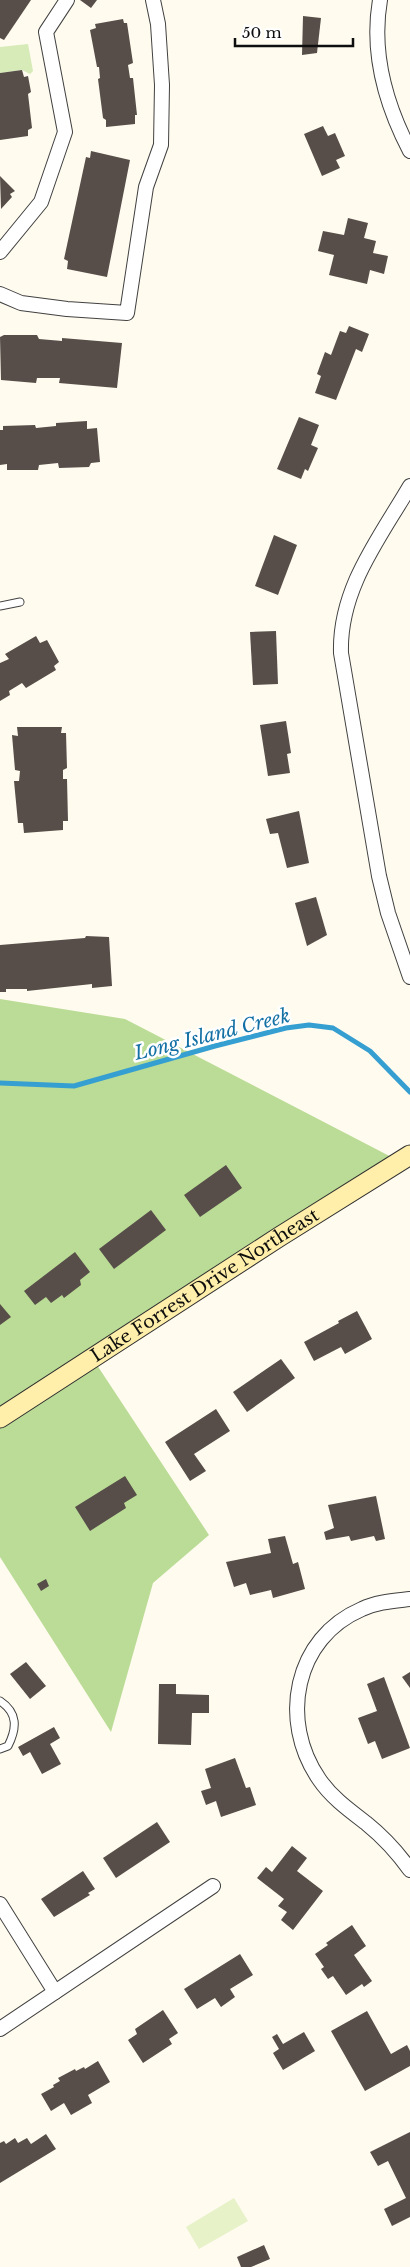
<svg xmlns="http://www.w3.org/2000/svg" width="410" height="2267" font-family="'Libre Baskerville',serif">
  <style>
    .green { fill: #d6ebb7 }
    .forest { fill: #bbdc96 }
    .pitch { fill: #e7f2c9 }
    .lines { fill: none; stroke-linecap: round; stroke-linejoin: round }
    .stream { stroke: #369fd2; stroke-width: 5 }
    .building { fill: #574e4a }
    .lane-casing { stroke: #414141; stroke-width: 9 }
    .street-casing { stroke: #414141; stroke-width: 16 }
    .secondary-casing { stroke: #303030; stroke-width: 21 }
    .lane { stroke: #fff; stroke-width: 7 }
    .street { stroke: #fff; stroke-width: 14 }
    .secondary { stroke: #ffefaa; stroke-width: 19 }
    .labels { text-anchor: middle; stroke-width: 5; stroke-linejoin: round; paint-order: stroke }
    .street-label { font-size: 18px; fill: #0e0e0e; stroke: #fff }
    .water-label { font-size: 19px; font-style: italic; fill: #1370a4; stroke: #fff }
  </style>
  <rect width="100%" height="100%" fill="#fffbef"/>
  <!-- green -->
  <path class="green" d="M28,44L33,71L30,74L22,70L0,73V47Z"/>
  <!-- forest -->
  <path class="forest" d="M0,999L125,1019L401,1162L91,1356L209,1535L153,1583L111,1732L0,1557Z"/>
  <!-- pitch -->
  <path class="pitch" d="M234,2198L248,2221L199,2249L186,2227Z"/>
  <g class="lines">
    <!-- stream -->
    <path class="stream" d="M0,1083L74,1086L215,1046L286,1028L309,1025L333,1028L370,1051L410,1092"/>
  </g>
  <!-- building -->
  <g class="building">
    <path d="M0,0H31L4,40L0,38Z"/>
    <path d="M80,0H97L91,8Z"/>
    <path d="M303,16L321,18L317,53L302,55Z"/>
    <path d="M123,19L124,23H127L133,63L128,65L130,78H133L137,115H135V124L106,127V120L103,118L98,79L100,78L99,67H97L90,30L96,28L95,24Z"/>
    <path d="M22,70L24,77L28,76L31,92L28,94L32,128L28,130V136L0,140V73Z"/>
    <path d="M323,126L328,136L335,133L345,156L336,160L340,168L322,176L304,134Z"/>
    <path d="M91,151L130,160L107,277L67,269L68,261L64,259L86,157L90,158Z"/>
    <path d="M0,176L15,191L10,194L12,197L1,209Z"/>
    <path d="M348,218L368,223L364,238L376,241L373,253L388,256L384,274L370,270L367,284L329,275L334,255L318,251L323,231L344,235Z"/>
    <path d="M349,326L369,334L362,352L356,349L336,400L315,393L321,376L317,374L325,352L331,355L340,331L346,333Z"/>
    <path d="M4,335H37L39,339L62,341V338L122,343L117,388L59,383L60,378H37L36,383L1,380L0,337Z"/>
    <path d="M299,417L319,425L311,445L318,448L308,471L305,469L301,479L277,469Z"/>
    <path d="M87,421V429L97,428L100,462L91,463L89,467L59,468L58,463L39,465L38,470H7V464L0,465V430H3V426L35,425L36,428L56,426V423Z"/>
    <path d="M274,535L297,545L278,595L255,586Z"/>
    <path d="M276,631L278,684L253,685L250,632Z"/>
    <path d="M36,636L40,643L47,640L59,662L54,666L56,670L26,688L22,683L9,691L10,695L0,701V663L9,659L5,654Z"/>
    <path d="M286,721L291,753L287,754L290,773L268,776L260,725Z"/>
    <path d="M17,727H62L61,733H66L67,768L63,770V779H67L68,821H63V830L24,833L23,823H18L14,781H19L20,771L15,770L12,735L18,736Z"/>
    <path d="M299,811L309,863L287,868L278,833L270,834L266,819Z"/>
    <path d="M316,897L327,935L307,946L295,903Z"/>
    <path d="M86,936L109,937L112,986L92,988V984L27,991V989H6V992H0V945L85,938Z"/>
    <path d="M226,1165L242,1188L200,1217L184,1195Z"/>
    <path d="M151,1210L166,1230L114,1269L99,1249Z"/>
    <path d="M75,1252L90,1272L80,1280L81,1285L64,1298L62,1295L51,1303L46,1297L35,1305L24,1291Z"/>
    <path d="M0,1304L11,1317L0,1325Z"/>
    <path d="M357,1311L372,1339L345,1354L341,1347L314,1361L304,1342L339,1323L338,1321Z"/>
    <path d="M281,1359L295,1378L247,1412L233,1392Z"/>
    <path d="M216,1409L230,1431L194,1454L206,1471L190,1481L165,1442Z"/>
    <path d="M125,1476L137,1495L124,1503L126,1508L90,1531L75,1507Z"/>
    <path d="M376,1496L385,1539L376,1541L374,1536L351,1541L349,1536L326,1540L324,1532L334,1528L328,1505Z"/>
    <path d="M285,1536L293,1564L298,1562L305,1589L273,1598L271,1590L250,1595L246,1583L234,1587L226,1562L271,1553L268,1539Z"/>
    <path d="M46,1579L49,1586L41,1591L37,1584Z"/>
    <path d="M26,1662L46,1686L30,1699L10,1674Z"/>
    <path d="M410,1672V1688L402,1677Z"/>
    <path d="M384,1677L410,1748L382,1759L375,1741L368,1744L358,1718L377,1711L367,1684Z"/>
    <path d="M159,1684H176V1694L209,1695V1713H192L191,1745L158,1744Z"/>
    <path d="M54,1727L60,1738L50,1744L61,1764L42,1774L30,1752L23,1756L18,1747Z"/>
    <path d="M235,1758L246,1788L250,1787L256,1805L221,1817L216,1801L206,1805L201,1791L211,1788L205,1769Z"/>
    <path d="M157,1822L170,1842L116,1878L103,1858Z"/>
    <path d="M292,1846L307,1858L297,1871L323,1891L293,1930L281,1920L287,1912L278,1906L284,1899L257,1878L266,1867L272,1872Z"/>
    <path d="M83,1871L95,1889L88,1893L90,1895L54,1917L41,1899Z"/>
    <path d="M352,1925L366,1946L354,1955L372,1981L364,1987L362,1984L346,1995L333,1976L328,1979L321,1969L324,1967L315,1954L328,1945L326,1943Z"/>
    <path d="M240,1954L253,1975L230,1989L235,1997L221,2007L215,1998L197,2009L184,1989Z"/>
    <path d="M163,2010L178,2033L169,2039L172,2044L143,2063L128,2040L137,2034L135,2029Z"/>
    <path d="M367,2011L391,2054L407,2045L410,2051V2066L365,2091L331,2031Z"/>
    <path d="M304,2032L315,2051L283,2070L273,2053L279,2049L272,2037L277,2034L283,2044Z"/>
    <path d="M98,2061L110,2082L88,2095L92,2103L71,2115L64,2103L51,2111L41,2094L54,2087L53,2085L60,2081L58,2078L75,2069L76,2071L84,2067L85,2069Z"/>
    <path d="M410,2132V2217L392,2226L384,2209L406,2198L388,2161L378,2166L370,2152Z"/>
    <path d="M46,2134L56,2149L0,2183V2143L4,2141L6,2144L15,2138L18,2143L27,2138L31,2144Z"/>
    <path d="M264,2245L270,2259L251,2267H241L237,2257Z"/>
  </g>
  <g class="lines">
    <defs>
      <g id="lane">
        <path d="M0,606L20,602"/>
        <path d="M0,1701C18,1713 17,1728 8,1746L0,1749"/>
      </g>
      <g id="street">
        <path d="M380,0C371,52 386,105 410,151"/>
        <path d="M0,252L41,202L65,132L46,32L67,0"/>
        <path d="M0,294L21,303L67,309L127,313L146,187L161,145L162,85L158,24L153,0"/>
        <path d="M410,486C379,539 339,589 341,653L379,876L388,913L410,977"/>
        <path d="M410,1599C393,1601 377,1602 362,1609C294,1638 279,1721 319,1779C331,1797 349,1810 366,1823C382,1836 398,1853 410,1870"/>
        <path d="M0,1904L55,1992"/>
        <path d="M0,2029L213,1886"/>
      </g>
      <g id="secondary">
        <path id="s1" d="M0,1418L279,1237L410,1155"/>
      </g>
    </defs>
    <!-- lane casing -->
    <use href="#lane" class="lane-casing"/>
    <!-- street casing -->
    <use href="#street" class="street-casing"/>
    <!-- secondary casing -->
    <use href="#secondary" class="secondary-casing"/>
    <!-- lane -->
    <use href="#lane" class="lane"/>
    <!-- street -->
    <use href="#street" class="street"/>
    <!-- secondary -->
    <use href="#secondary" class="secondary"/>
  </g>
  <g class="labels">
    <!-- street labels -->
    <g class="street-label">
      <text dy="6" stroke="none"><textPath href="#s1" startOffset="244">Lake Forrest Drive Northeast</textPath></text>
    </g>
    <!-- water labels -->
    <g class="water-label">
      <text transform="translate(212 1034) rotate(-14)" y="7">Long Island Creek</text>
    </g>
  </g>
  <!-- scale -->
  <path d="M235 38v8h118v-8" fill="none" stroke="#0e0e0e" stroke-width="2.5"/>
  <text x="242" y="38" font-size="15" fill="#0e0e0e" stroke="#ffffff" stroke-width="4" paint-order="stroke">50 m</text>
</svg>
